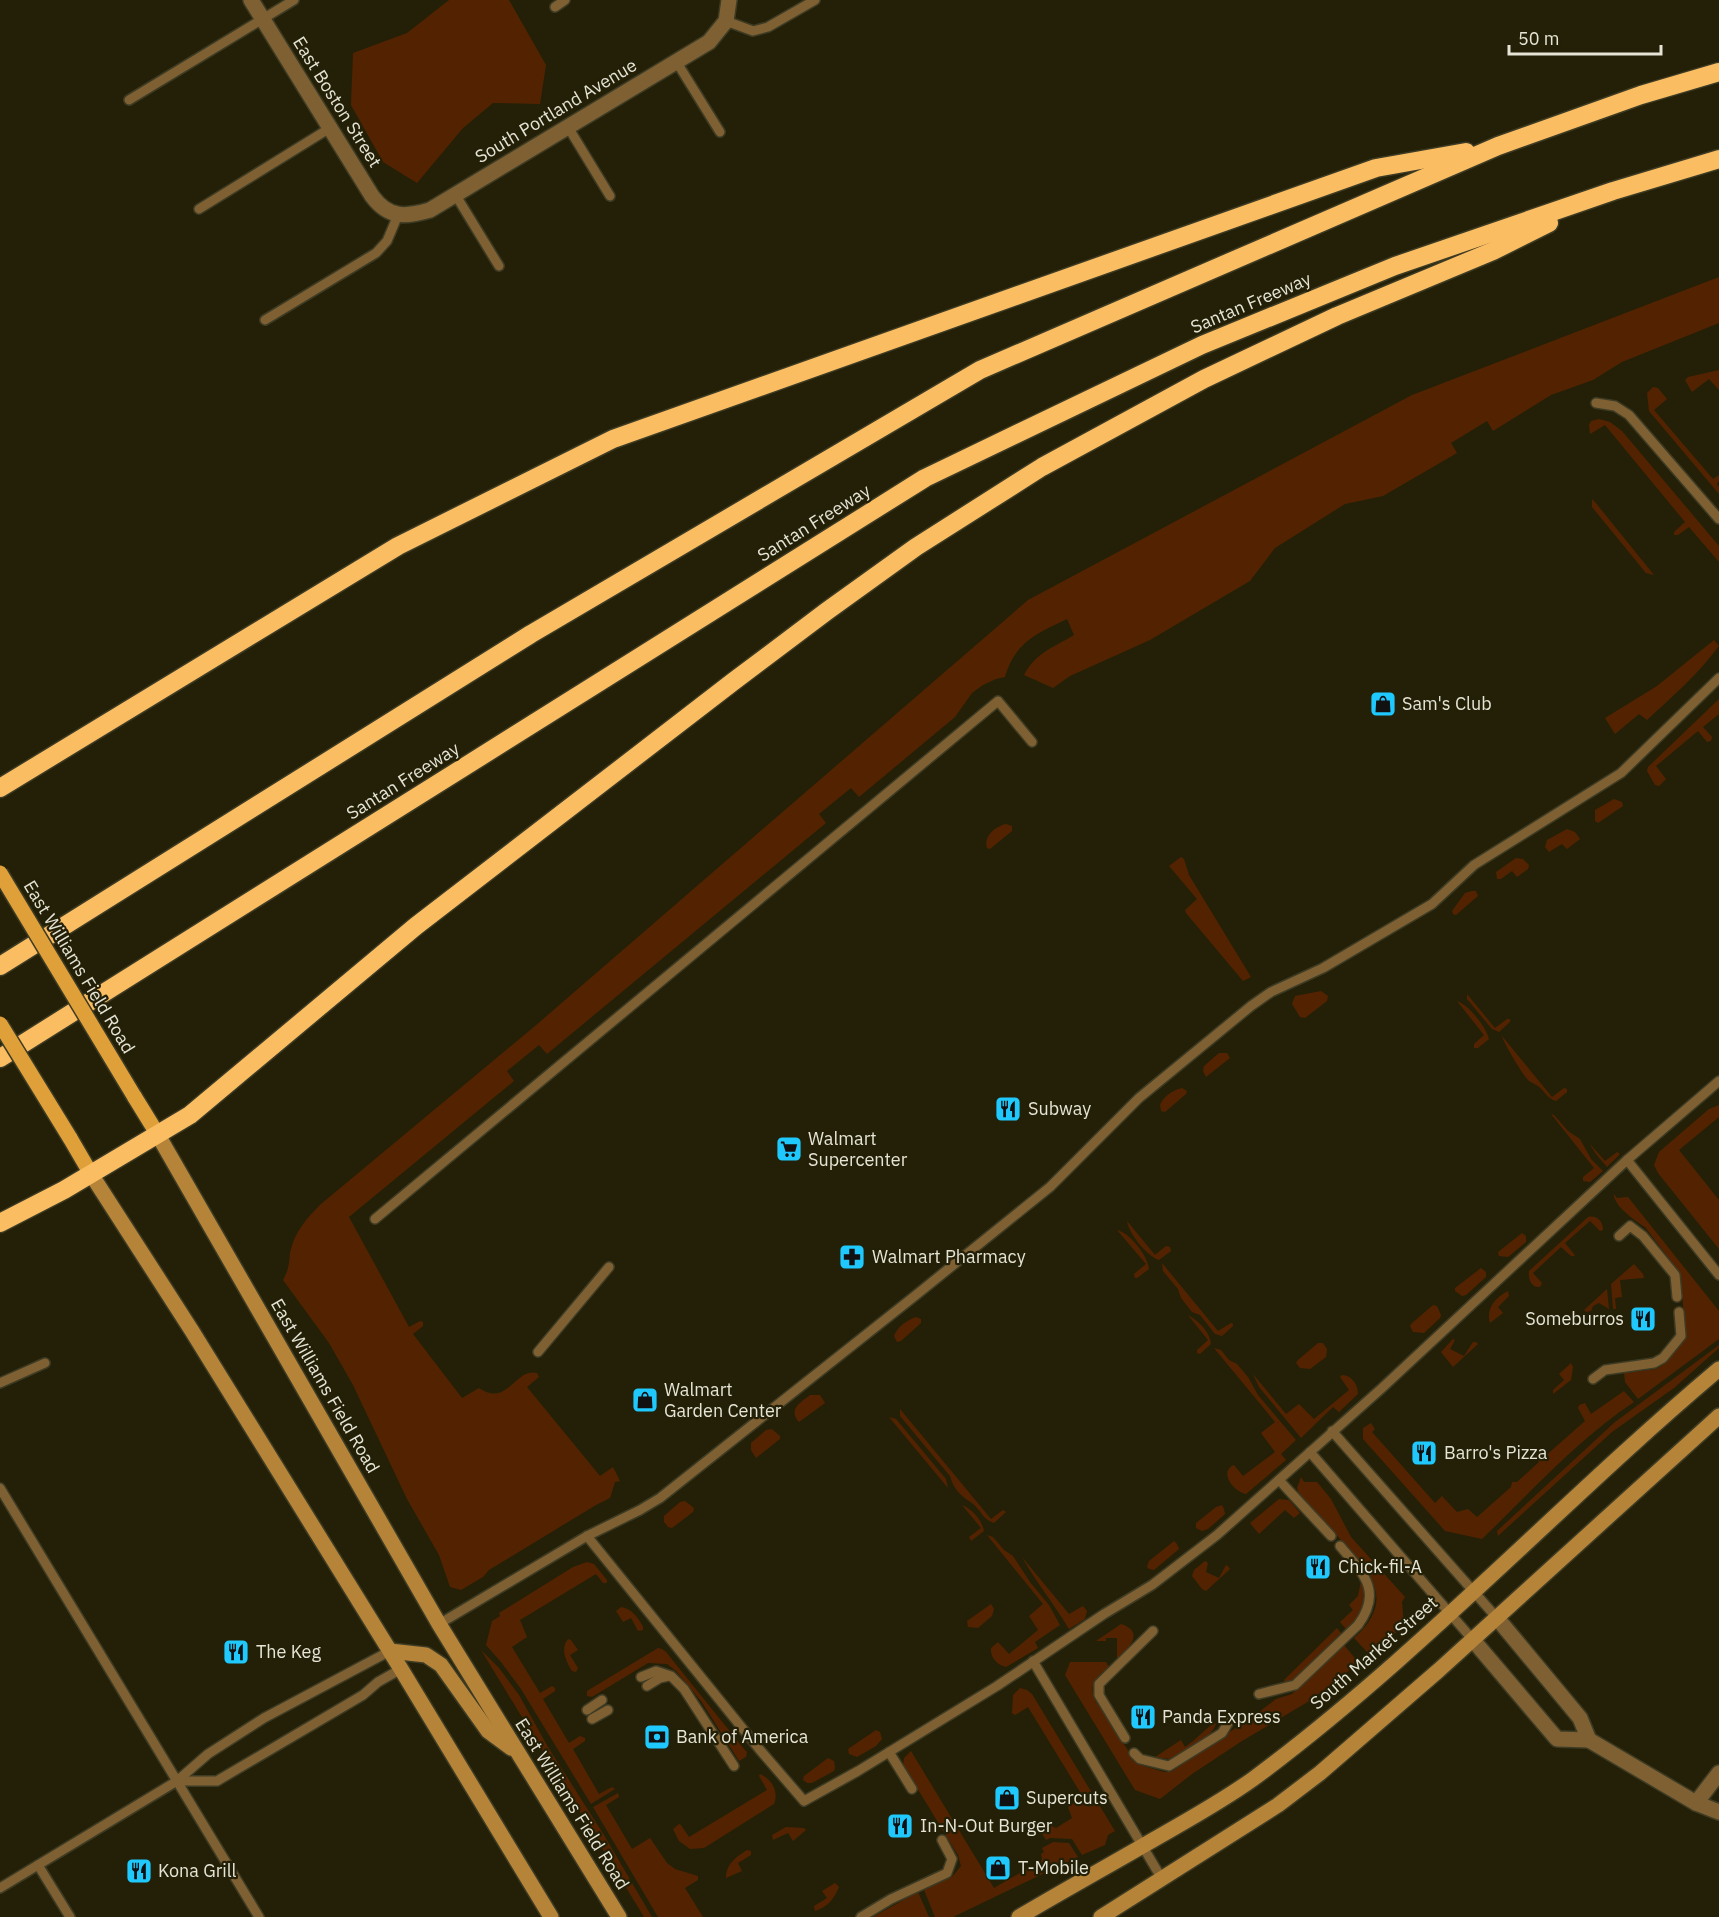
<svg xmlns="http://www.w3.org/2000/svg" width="1719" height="1917" font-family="'IBM Plex Sans',sans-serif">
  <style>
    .green { fill: #532301 }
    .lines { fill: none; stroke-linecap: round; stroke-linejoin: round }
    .lane-casing { stroke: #3e3b24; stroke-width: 12 }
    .street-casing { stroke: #3e3b24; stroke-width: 18 }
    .secondary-casing { stroke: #3e3b24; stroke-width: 18 }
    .primary-casing { stroke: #3e3b24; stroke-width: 18 }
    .highway-casing { stroke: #3e3b24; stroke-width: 21 }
    .lane { stroke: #7e6033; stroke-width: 9 }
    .street { stroke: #7e6033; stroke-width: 15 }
    .secondary { stroke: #b58438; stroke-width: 15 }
    .primary { stroke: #e0a039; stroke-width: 15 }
    .highway { stroke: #fbbd62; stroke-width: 18 }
    .primary-bridge-casing { stroke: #3e3b24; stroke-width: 18; stroke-linecap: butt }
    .primary-bridge { stroke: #e0a039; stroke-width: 15 }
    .labels { text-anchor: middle; stroke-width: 4.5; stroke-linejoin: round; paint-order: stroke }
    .street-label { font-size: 18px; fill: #e6e4d5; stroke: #232007 }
    .poi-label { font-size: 18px; fill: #e6e4d5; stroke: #232007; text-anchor: start }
  </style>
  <rect width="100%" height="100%" fill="#232007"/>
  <!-- green -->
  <g class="green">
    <path d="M449,0H509L546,65L540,104L493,103L463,128L417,183L383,162L351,105L353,53L407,33Z"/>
    <path d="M1719,277V323L1622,362L1593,380L1551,395L1493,431L1487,421L1451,443L1457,453L1383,496L1345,504L1275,548L1250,581L1150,640L1070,676L1053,688L1024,675C1036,652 1053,648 1074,635L1067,619C1036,634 1015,642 1005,677L996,679L983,685L972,693L955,717L859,797L851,788L819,814L826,823L547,1054L539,1045L507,1071L514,1081L349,1217L409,1327L420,1321L423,1322V1326L413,1334L462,1398L479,1388C508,1408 515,1367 537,1373L539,1377L527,1387L600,1476L613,1467L620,1481L615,1482L610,1498L596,1505L489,1570L483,1577L461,1590L450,1587L439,1555L407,1499L353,1385L329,1343L283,1280C289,1269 289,1264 290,1253C294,1232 307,1218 321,1204L535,1026L1028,600L1412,395Z"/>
    <path d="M1719,370V390L1709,379L1692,392L1685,380L1688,377Z"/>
    <path d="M1653,387L1658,388L1667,399L1654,410L1713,479L1719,475V481L1717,484L1719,487V494L1649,411L1647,393Z"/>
    <path d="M1599,419L1610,422L1622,431L1719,546V562L1689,527L1678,535H1674V532L1685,522L1605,425L1590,434L1589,425L1591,421Z"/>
    <path d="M1592,499L1595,502L1654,575L1646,573L1592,507Z"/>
    <path d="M1714,640L1719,646C1698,674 1672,697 1647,720L1639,714L1615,734L1605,718L1657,686Z"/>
    <path d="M1719,699V714L1703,727L1712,737L1711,741L1707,742L1698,731L1656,766L1666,779L1659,786L1655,785L1647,771L1648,767Z"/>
    <path d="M1614,799L1622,802L1623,806L1598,823L1595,821V810Z"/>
    <path d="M1006,824L1012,826V831L990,849L987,848C983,836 996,826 1006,824Z"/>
    <path d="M1567,829L1575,832L1580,839L1567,849L1562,844L1549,852L1545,847L1547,840Z"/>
    <path d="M1181,857L1184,859L1189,875L1251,977L1243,981L1186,913L1185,910L1197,899L1169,866Z"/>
    <path d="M1516,858L1523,859L1529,865L1528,869L1517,877L1512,871L1501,879H1497L1496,872Z"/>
    <path d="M1472,891H1476L1478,896L1456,915L1453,914L1452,911L1465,893Z"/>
    <path d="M1321,991L1328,996L1327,1001L1305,1018L1300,1017L1292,1004L1295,996Z"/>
    <path d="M1467,994L1495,1028L1507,1019H1510V1022L1499,1032L1492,1029L1467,999Z"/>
    <path d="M1457,1001C1469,1005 1486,1027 1489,1039L1478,1048H1474V1044L1484,1035Z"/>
    <path d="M1502,1036L1552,1097L1564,1088L1567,1089V1092L1556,1101C1546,1098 1545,1091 1538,1086C1535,1084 1532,1083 1529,1081C1524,1077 1503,1042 1502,1036Z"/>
    <path d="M1219,1053H1227L1230,1058L1206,1077L1203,1071L1204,1066Z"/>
    <path d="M1182,1088L1187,1091L1186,1094L1165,1112L1161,1111L1160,1105C1163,1097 1172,1090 1182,1088Z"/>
    <path d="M1719,1105V1117L1679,1150L1719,1200V1249L1658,1173L1654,1165L1659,1152L1709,1109Z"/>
    <path d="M1551,1114L1554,1115L1568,1131L1580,1139L1591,1159L1603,1171L1590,1182L1583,1181V1177L1594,1168Z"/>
    <path d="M1589,1143L1605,1161L1617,1152L1620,1154L1607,1167L1596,1154Z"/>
    <path d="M1614,1194L1617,1198L1628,1197L1719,1311V1339L1638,1399L1625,1382L1624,1373L1656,1369L1661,1366L1686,1336L1680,1273L1645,1227C1635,1221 1613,1205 1614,1194Z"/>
    <path d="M1588,1217C1597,1215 1603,1221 1603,1230L1600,1231L1590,1221L1565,1243L1574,1254L1575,1256H1571L1561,1247L1533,1273L1542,1283L1540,1287C1531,1288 1528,1278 1529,1271Z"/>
    <path d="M1127,1221L1155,1255L1166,1246L1170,1247L1171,1251L1159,1260C1147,1256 1129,1234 1127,1221Z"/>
    <path d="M1117,1230C1130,1233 1148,1256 1149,1269L1137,1278H1135L1134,1274L1146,1264Z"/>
    <path d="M1522,1233L1526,1236V1242L1508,1257L1499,1256L1498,1252Z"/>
    <path d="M1162,1263L1218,1331L1231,1323L1233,1324V1326L1222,1336L1215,1334L1200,1315L1192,1312L1181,1298L1178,1289L1163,1271Z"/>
    <path d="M1634,1264L1643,1274L1644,1278L1620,1280L1622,1297L1615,1298L1616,1309H1613L1611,1284Z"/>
    <path d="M1481,1268L1486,1272V1277L1466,1295L1462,1296L1455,1291V1288Z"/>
    <path d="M1607,1289L1609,1309L1599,1303L1593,1306L1591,1311L1586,1312L1584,1310Z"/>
    <path d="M1508,1291L1509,1296L1498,1307L1503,1313L1490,1323C1486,1308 1495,1298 1508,1291Z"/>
    <path d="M1433,1305L1437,1306L1441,1315L1440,1318L1424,1333L1413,1332L1410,1326L1411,1324Z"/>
    <path d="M1188,1315C1199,1321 1210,1332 1211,1344L1200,1354L1197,1353V1350L1208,1340Z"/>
    <path d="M916,1317L921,1319V1323L901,1341L897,1342L894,1336C897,1327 907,1320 916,1317Z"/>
    <path d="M1453,1339L1455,1340L1450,1349L1464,1356L1473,1342H1476L1478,1344L1453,1367L1441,1352Z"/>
    <path d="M1318,1343H1323L1327,1349L1326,1357L1310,1369L1300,1368L1296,1363L1298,1360Z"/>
    <path d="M1719,1345V1348L1674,1388L1612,1432L1498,1536L1497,1531L1615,1422Z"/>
    <path d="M1214,1348L1221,1350L1229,1360L1237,1364L1248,1377L1258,1395L1296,1440L1281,1454L1286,1460L1246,1494C1234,1492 1218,1472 1234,1465L1243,1476L1275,1452L1261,1433L1275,1422Z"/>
    <path d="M1571,1363L1573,1367L1571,1380L1553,1394V1390L1564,1380L1559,1374Z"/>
    <path d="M1253,1374L1286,1414L1299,1404L1314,1419L1349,1390L1340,1377L1342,1375C1352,1375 1358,1385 1358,1394L1339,1412L1333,1407L1301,1438L1259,1387Z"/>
    <path d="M1624,1391L1634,1402C1578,1439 1531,1492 1482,1539L1445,1531L1363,1439V1428L1371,1423L1375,1429L1372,1432L1435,1503L1442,1496L1457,1512L1468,1509L1477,1517L1511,1487L1512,1482H1517L1539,1462L1530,1452L1529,1448L1532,1447L1543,1458L1585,1421L1578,1408L1579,1405L1585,1403L1591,1414Z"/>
    <path d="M810,1395H820L825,1403L799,1422C788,1409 800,1403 810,1395Z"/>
    <path d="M900,1409L991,1519L1003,1510L1006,1512L994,1523C983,1520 981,1510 972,1503C961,1496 954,1490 950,1476L900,1416Z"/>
    <path d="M889,1417L896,1419L946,1479L948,1488Z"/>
    <path d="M772,1429L780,1436V1439L756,1458L751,1450V1443L766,1430Z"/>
    <path d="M1301,1477L1304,1482H1317L1331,1499L1351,1537L1405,1597L1402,1602L1404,1626L1369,1654L1354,1638C1395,1601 1373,1575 1343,1542C1328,1526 1313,1510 1299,1494L1297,1488Z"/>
    <path d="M1279,1499L1289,1500L1300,1513L1294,1518L1285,1510L1259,1534L1250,1523Z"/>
    <path d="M685,1501L694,1508L693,1512L672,1528L668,1527L664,1522V1516L680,1502Z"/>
    <path d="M962,1505C972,1509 982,1520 984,1531L971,1541L969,1537L981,1528Z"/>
    <path d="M1222,1505L1224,1509L1225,1514L1208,1529L1202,1531L1196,1528V1523L1216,1507Z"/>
    <path d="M987,1535L993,1537L1004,1550L1013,1556L1030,1582L1049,1605L1060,1625L1035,1642L1038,1648L1006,1667C997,1665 990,1657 991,1648L998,1642L1009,1654L1038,1630L1029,1616L1043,1604Z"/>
    <path d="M1174,1541L1177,1544L1179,1549L1154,1570L1149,1569L1147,1567L1149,1561Z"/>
    <path d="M1022,1557L1069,1614L1083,1606L1087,1611L1085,1619L1069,1629C1054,1604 1036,1582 1022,1557Z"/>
    <path d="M1205,1561L1208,1563L1206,1572L1219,1578L1226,1565L1228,1566L1230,1569L1206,1591L1202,1589L1192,1576L1194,1570Z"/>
    <path d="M587,1562L594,1564L607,1580V1583H603L596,1574L520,1620L527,1637L512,1647L540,1693L552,1686L555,1688V1691L543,1699L569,1743L580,1736L585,1738V1741L573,1749L599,1794L612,1787L615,1789L591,1804L521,1689L501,1662L486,1645L492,1621L500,1616L499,1613L573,1567Z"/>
    <path d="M1361,1581C1368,1600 1361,1616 1346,1629L1340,1622L1353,1610L1349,1605L1358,1596Z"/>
    <path d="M991,1604L994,1609L992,1616L978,1628L968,1627L967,1621Z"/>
    <path d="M621,1607C632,1609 638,1617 643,1627V1630L638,1631L631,1618L623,1622L616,1611Z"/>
    <path d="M1121,1624C1146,1632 1128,1649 1117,1659V1638H1106V1641H1096Z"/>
    <path d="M1337,1628L1341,1633L1290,1684H1286L1284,1680Z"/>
    <path d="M568,1639L571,1640L578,1650L570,1655L578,1668L576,1672L572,1671C566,1661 560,1649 568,1639Z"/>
    <path d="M1344,1645L1359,1663L1311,1700L1242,1741L1192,1774L1160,1799L1135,1790L1065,1675L1070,1662H1106L1109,1667C1097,1677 1088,1683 1095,1700L1137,1764L1164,1772H1171L1259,1712L1276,1699L1292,1694Z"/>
    <path d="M658,1648L662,1649L666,1652L744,1749L747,1752L746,1757L739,1761L701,1701L676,1671L667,1664L648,1663L592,1697L587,1696V1691Z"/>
    <path d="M481,1650L499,1668L519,1695L548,1747L604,1835L652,1917H644Z"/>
    <path d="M1020,1688L1027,1690L1032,1694L1115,1831L1108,1835L1105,1845L1082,1855L1072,1839L1050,1838L1046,1840L1041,1832L1051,1826L1056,1828L1072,1818L1068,1807L1083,1797L1028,1707L1015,1715L1012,1713L1013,1695Z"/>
    <path d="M1214,1723L1216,1724C1210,1740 1185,1751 1170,1759L1155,1757L1181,1740L1185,1747C1197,1739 1203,1731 1214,1723Z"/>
    <path d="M876,1730L880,1732L882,1739L876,1746L857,1757L849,1754L848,1749Z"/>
    <path d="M911,1751L994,1888L1042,1860L1041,1854L1044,1852L1042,1848L1053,1842L1069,1843L1078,1857L953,1917H935L924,1890L952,1877L961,1866L958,1855L903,1765L904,1758Z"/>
    <path d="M828,1758L834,1761L835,1768L834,1771L812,1783H807L803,1780L804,1776Z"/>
    <path d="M760,1774C772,1779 779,1792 774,1804L704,1848L690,1849L679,1841L673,1829L679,1824L681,1825L689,1837L767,1790L759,1776Z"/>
    <path d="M618,1793L619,1797L606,1805L632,1849L650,1838L667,1863L675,1869L698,1876V1880L685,1888L703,1917H658L593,1807Z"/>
    <path d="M786,1827L804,1828L806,1830L793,1841L788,1833L773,1840L772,1835Z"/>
    <path d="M747,1850L751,1851V1855L738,1863L742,1871L726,1878C726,1864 736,1857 747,1850Z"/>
    <path d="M835,1883L839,1887C834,1899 828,1907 815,1911L814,1906L827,1898L822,1891Z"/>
    <path d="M918,1892L929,1917H873Z"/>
  </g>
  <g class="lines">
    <defs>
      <g id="lane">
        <path d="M555,7L565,0"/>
        <path d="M726,21L753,31L768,27L815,0"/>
        <path d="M676,61L720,132"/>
        <path d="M129,100L294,0"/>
        <path d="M568,127L610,196"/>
        <path d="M455,194L499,266"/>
        <path d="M199,209L330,128"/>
        <path d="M265,320L376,253L387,241L398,215"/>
        <path d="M1596,403L1615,406L1629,415L1719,519"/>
        <path d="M1627,1160L1719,1275"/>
        <path d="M375,1219L998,701L1032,742"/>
        <path d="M1619,1236L1630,1226L1643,1236L1675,1275L1677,1297"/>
        <path d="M538,1352L609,1267"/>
        <path d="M1593,1379L1605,1370L1654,1363L1663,1358L1681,1336L1679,1312"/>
        <path d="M0,1383L45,1363"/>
        <path d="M1332,1431L1497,1618"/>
        <path d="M1310,1452L1473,1640"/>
        <path d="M1279,1480L1331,1536"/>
        <path d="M0,1488L259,1917"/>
        <path d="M587,1536L760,1750L804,1801L858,1771L997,1686L1104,1614L1152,1585L1217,1535L1382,1388L1627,1160L1719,1081"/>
        <path d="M439,1624L587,1536L640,1510L660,1498L916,1295L1050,1187L1139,1098L1251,1006L1271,992L1323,968L1432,904L1474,865L1621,773L1719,678"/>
        <path d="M1033,1661L1162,1879"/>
        <path d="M641,1677L656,1671L671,1676L684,1689L734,1766"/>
        <path d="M647,1686L660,1678L669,1676"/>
        <path d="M1259,1694L1295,1685L1358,1625C1383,1591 1363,1573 1340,1546"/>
        <path d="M587,1710L602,1700"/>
        <path d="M592,1719L608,1710"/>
        <path d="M1125,1738L1099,1695V1684L1153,1631"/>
        <path d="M889,1752L912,1789"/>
        <path d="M1134,1753L1140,1759L1169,1766L1222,1733L1231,1718"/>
        <path d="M177,1781H217L363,1695L378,1682L401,1669"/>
        <path d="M38,1865L70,1917"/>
        <path d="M0,1888L177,1781L208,1754L264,1718L390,1651"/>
        <path d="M861,1917L891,1899L947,1873L952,1859L942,1840"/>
      </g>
      <g id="street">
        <path d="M251,0L372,196C389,219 406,217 430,210L709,42L726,21L729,0"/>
        <path d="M1473,1640L1557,1739L1589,1740L1580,1718L1497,1618"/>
        <path d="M1589,1740L1696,1803L1719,1812"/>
        <path d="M1696,1803L1719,1773"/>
      </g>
      <g id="secondary">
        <path d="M158,1135L439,1624L619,1917"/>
        <path d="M91,1174L192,1331L401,1669L551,1917"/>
        <path d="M390,1651L426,1655L441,1665L488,1731L511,1748"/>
        <path d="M1019,1917C1063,1891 1108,1866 1153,1840C1186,1821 1221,1802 1253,1779C1419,1656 1561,1502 1719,1369"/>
        <path d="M1101,1917L1278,1805L1320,1773L1439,1670L1719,1416"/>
      </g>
      <g id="primary">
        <path d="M134,1096L158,1135"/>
        <path d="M70,1138L91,1174"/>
      </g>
      <g id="highway">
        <path d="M0,788L398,546L613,439L1376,168L1466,152"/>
        <path d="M0,966L531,634L980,370L1498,146L1641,95L1719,72"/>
        <path d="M0,1058L925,478L1202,345L1395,266L1613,191L1719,159"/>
        <path d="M0,1223L64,1190L190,1115L416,926L734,681L827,611L916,547L1042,467L1204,379L1337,316L1493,251L1549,223"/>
      </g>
    </defs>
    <!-- lane casing -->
    <use href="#lane" class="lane-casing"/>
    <!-- street casing -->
    <use href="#street" class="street-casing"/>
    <!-- secondary casing -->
    <use href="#secondary" class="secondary-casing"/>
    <!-- primary casing -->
    <use href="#primary" class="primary-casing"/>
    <!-- highway casing -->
    <use href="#highway" class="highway-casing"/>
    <!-- lane -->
    <use href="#lane" class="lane"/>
    <!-- street -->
    <use href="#street" class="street"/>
    <!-- secondary -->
    <use href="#secondary" class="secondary"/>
    <!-- primary -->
    <use href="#primary" class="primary"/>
    <!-- highway -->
    <use href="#highway" class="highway"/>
    <defs>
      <g id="primary-bridge">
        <path d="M0,873L134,1096"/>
        <path d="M0,1024L70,1138"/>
      </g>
    </defs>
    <!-- primary-bridge casing -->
    <use href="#primary-bridge" class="primary-bridge-casing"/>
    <!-- primary-bridge -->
    <use href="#primary-bridge" class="primary-bridge"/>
  </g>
  <!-- icons -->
  <defs>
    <symbol id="shop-square" viewBox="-11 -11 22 22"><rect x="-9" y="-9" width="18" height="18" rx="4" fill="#20c9fd" stroke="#232007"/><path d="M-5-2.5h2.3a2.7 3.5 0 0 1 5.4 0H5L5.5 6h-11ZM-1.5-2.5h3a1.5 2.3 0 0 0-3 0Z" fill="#111"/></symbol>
    <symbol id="restaurant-square" viewBox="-11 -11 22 22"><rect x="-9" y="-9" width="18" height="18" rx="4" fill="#20c9fd" stroke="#232007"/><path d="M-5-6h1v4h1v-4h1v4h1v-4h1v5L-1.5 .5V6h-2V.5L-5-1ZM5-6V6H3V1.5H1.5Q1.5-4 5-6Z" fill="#111"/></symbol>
    <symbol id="supermarket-square" viewBox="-11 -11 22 22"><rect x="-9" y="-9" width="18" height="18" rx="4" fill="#20c9fd" stroke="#232007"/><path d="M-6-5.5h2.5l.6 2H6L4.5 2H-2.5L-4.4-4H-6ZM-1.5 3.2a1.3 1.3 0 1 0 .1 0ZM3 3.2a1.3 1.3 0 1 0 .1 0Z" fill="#111"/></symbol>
    <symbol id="pharmacy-square" viewBox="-11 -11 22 22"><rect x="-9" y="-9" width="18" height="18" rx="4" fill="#20c9fd" stroke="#232007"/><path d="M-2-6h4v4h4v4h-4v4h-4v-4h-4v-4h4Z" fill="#111"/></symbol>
    <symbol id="bank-square" viewBox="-11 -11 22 22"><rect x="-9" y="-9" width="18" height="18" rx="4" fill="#20c9fd" stroke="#232007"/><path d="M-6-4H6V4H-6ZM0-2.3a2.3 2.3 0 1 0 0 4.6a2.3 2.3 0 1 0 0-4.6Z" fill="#111"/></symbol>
  </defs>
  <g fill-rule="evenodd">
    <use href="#shop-square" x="1368" y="689" width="30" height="30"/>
    <use href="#restaurant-square" x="993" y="1094" width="30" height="30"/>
    <use href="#supermarket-square" x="774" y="1134" width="30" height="30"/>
    <use href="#pharmacy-square" x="837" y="1242" width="30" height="30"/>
    <use href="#restaurant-square" x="1628" y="1304" width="30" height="30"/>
    <use href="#shop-square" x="630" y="1385" width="30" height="30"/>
    <use href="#restaurant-square" x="1409" y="1438" width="30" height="30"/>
    <use href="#restaurant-square" x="1303" y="1552" width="30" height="30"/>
    <use href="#restaurant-square" x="221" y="1637" width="30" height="30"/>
    <use href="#restaurant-square" x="1128" y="1702" width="30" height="30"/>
    <use href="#bank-square" x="642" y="1722" width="30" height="30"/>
    <use href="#shop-square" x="992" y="1783" width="30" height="30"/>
    <use href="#restaurant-square" x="885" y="1811" width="30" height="30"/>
    <use href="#shop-square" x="983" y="1853" width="30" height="30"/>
    <use href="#restaurant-square" x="124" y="1856" width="30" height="30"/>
  </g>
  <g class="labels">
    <!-- street labels -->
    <g class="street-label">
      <text transform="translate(337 102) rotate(58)" y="6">East Boston Street</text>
      <text transform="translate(556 111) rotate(-31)" y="6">South Portland Avenue</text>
      <text transform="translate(1251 303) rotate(-23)" y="6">Santan Freeway</text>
      <text transform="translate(814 523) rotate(-32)" y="6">Santan Freeway</text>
      <text transform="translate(403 781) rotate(-32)" y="6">Santan Freeway</text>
      <text transform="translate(79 967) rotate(59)" y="6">East Williams Field Road</text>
      <text transform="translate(325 1386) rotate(60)" y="6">East Williams Field Road</text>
      <text transform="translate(1374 1653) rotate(-41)" y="6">South Market Street</text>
      <text transform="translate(572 1804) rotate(58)" y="6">East Williams Field Road</text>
    </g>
    <!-- poi labels -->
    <g class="poi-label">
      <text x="1402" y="710">Sam's Club</text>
      <text x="1028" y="1115">Subway</text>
      <text x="808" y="1145">Walmart<tspan x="808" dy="21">Supercenter</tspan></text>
      <text x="872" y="1263">Walmart Pharmacy</text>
      <text x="1624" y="1325" text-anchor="end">Someburros</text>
      <text x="664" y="1396">Walmart<tspan x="664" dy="21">Garden Center</tspan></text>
      <text x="1444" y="1459">Barro's Pizza</text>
      <text x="1338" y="1573">Chick-fil-A</text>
      <text x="256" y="1658">The Keg</text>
      <text x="1162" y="1723">Panda Express</text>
      <text x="676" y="1743">Bank of America</text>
      <text x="1026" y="1804">Supercuts</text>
      <text x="920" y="1832">In-N-Out Burger</text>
      <text x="1018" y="1874">T-Mobile</text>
      <text x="158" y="1877">Kona Grill</text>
    </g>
  </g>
  <!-- scale -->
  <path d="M1509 45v9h152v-9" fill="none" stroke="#e6e4d5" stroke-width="3"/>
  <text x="1518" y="45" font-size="18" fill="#e6e4d5" stroke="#232007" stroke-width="4.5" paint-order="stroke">50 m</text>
</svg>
